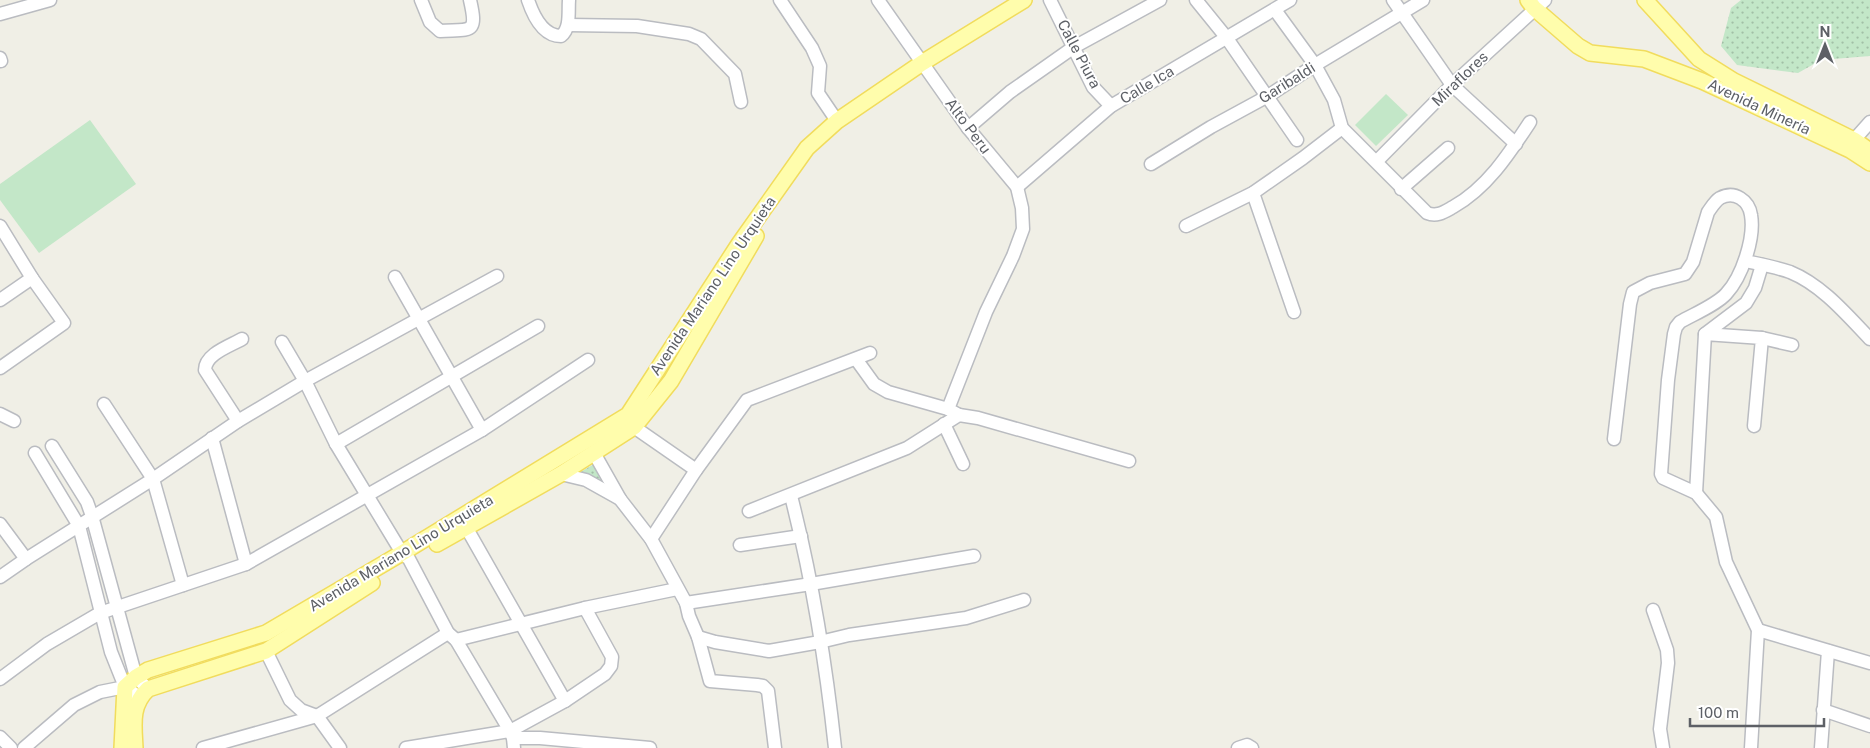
<svg xmlns="http://www.w3.org/2000/svg" width="1870" height="748" font-family="'Public Sans',sans-serif">
  <style>
    .park { fill: url(#park-dots) }
    .garden { fill: #c3e7c8 }
    .lines { fill: none; stroke-linecap: round; stroke-linejoin: round }
    .minor-casing { stroke: #babcc1; stroke-width: 15 }
    .major-casing { stroke: #f1dc5d; stroke-width: 18 }
    .minor { stroke: #fff; stroke-width: 12 }
    .major { stroke: #fffdac; stroke-width: 15 }
    .labels { text-anchor: middle; stroke-width: 4; stroke-linejoin: round; paint-order: stroke }
    .street-label { font-size: 15px; fill: #5d6066; stroke: #fff }
  </style>
  <defs>
    <pattern id="park-dots" width="8" height="8" patternUnits="userSpaceOnUse" patternTransform="scale(1.25)"><rect width="8" height="8" fill="#c3e7c8"/><path d="M2 2h.1M6 6h.1" fill="none" stroke="#a2bfa6" stroke-width="1.8" stroke-linecap="round"/></pattern>
  </defs>
  <rect width="100%" height="100%" fill="#f0efe6"/>
  <!-- park -->
  <g class="park">
    <path d="M1741,0H1870V56L1821,60L1798,73L1737,65L1721,46L1731,8Z"/>
    <path d="M601,460L620,496L567,480Z"/>
  </g>
  <!-- garden -->
  <g class="garden">
    <path d="M1386,94L1408,115L1376,146L1355,125Z"/>
    <path d="M90,120L136,184L39,253L0,200V184Z"/>
  </g>
  <g class="lines">
    <defs>
      <g id="minor">
        <path d="M421,0L430,22L440,31C471,29 478,35 470,0"/>
        <path d="M528,0C533,15 543,36 561,36C571,28 568,12 569,0"/>
        <path d="M780,0L812,48L820,66L818,93L837,121"/>
        <path d="M878,0L968,128L1017,187L1022,208L1023,229L1013,256L986,312L948,409L959,415"/>
        <path d="M1050,0L1093,87L1111,106"/>
        <path d="M1196,0L1226,37L1297,140"/>
        <path d="M1393,0L1452,85L1516,144"/>
        <path d="M1275,10L1315,65L1334,100L1342,128L1427,213C1437,217 1444,212 1453,207C1487,188 1509,154 1530,122"/>
        <path d="M0,14L50,0"/>
        <path d="M568,25L637,26L689,34L701,39L735,74L741,102"/>
        <path d="M0,58L1,61"/>
        <path d="M968,128L1010,92L1074,47L1160,0"/>
        <path d="M1851,147L1854,140L1870,122"/>
        <path d="M1377,161L1452,85L1545,0"/>
        <path d="M1151,164L1211,127L1268,96L1315,65L1423,0"/>
        <path d="M1017,187L1111,106L1290,0"/>
        <path d="M1401,189L1448,148"/>
        <path d="M1253,193L1294,312"/>
        <path d="M0,226L32,278L64,323L0,368"/>
        <path d="M1186,226L1253,193L1303,158L1342,128"/>
        <path d="M1745,261C1759,264 1776,267 1790,272C1822,285 1847,315 1870,339"/>
        <path d="M395,277L482,430"/>
        <path d="M0,300L32,278"/>
        <path d="M1705,334L1746,303L1755,288L1762,265"/>
        <path d="M1762,338L1792,345"/>
        <path d="M282,342L305,381L336,444L402,553L409,559L448,633L456,640L510,731L513,738L514,748"/>
        <path d="M856,359L874,384L888,392L948,409"/>
        <path d="M104,404L153,479L183,585"/>
        <path d="M0,414L14,421"/>
        <path d="M238,421L205,370C205,354 230,346 242,339"/>
        <path d="M944,424L963,464"/>
        <path d="M634,427L696,470"/>
        <path d="M212,438L246,564"/>
        <path d="M1614,439L1630,304L1633,292L1650,283L1685,274L1693,262L1708,212C1711,208 1715,201 1720,198C1735,190 1749,201 1751,215C1755,238 1742,277 1726,294C1716,305 1694,314 1680,322L1676,327L1674,334L1668,380L1661,474L1663,478L1696,493L1716,517L1726,562L1758,630L1751,748"/>
        <path d="M336,444L538,326"/>
        <path d="M52,446L87,502L92,516L136,677L148,689"/>
        <path d="M35,453L79,526L111,652L125,687L139,697"/>
        <path d="M594,453L620,499"/>
        <path d="M561,474L586,480L620,499L651,539L686,603L689,616L698,637L710,681L757,685L763,686L768,691L775,748"/>
        <path d="M1696,493L1705,334L1762,338L1754,426"/>
        <path d="M791,496C812,578 826,664 835,748"/>
        <path d="M749,511L907,448L959,415L978,418L1129,461"/>
        <path d="M0,524L26,559"/>
        <path d="M466,527L565,701"/>
        <path d="M651,539L696,470L747,400L870,353"/>
        <path d="M740,545L801,536"/>
        <path d="M0,577L26,559L153,479L238,421L305,381L497,276"/>
        <path d="M686,603L811,584L974,556"/>
        <path d="M1653,610L1667,650L1668,663L1660,729L1663,748"/>
        <path d="M1758,630L1870,663"/>
        <path d="M698,637L715,642L769,651L820,642L849,635L966,618L1024,600"/>
        <path d="M456,640L585,608L677,589"/>
        <path d="M266,651L290,700L301,710L317,716L340,748"/>
        <path d="M0,679L47,644L100,613L246,564L482,430L588,360"/>
        <path d="M1823,710L1870,726"/>
        <path d="M0,737L11,748"/>
        <path d="M513,738H540L650,748"/>
        <path d="M24,748L74,705L100,692L125,687"/>
        <path d="M203,748L317,716L448,633"/>
        <path d="M406,748L510,731L565,701L605,674L611,666L612,657L585,608"/>
        <path d="M1238,748L1247,745L1252,748"/>
        <path d="M1821,748L1828,651"/>
      </g>
      <g id="major">
        <path d="M1528,0L1534,8L1578,46L1590,53L1644,59L1702,81L1850,150L1870,163"/>
        <path d="M1645,0L1699,59L1734,81L1854,140L1870,151"/>
        <path d="M437,544L561,474L634,427L671,381L756,236"/>
        <path d="M122,748L125,687L136,677L148,670L266,633L402,553L628,415L739,244L807,148L837,121L922,63L1024,0"/>
        <path d="M135,748C134,725 130,706 148,689L266,651L372,583"/>
      </g>
    </defs>
    <!-- minor casing -->
    <use href="#minor" class="minor-casing"/>
    <!-- major casing -->
    <use href="#major" class="major-casing"/>
    <!-- minor -->
    <use href="#minor" class="minor"/>
    <!-- major -->
    <use href="#major" class="major"/>
  </g>
  <g class="labels">
    <!-- street labels -->
    <g class="street-label">
      <text transform="translate(1079 54) rotate(62)" y="5">Calle Piura</text>
      <text transform="translate(1460 79) rotate(-44)" y="5">Miraflores</text>
      <text transform="translate(1287 83) rotate(-32)" y="5">Garibaldi</text>
      <text transform="translate(1147 85) rotate(-31)" y="5">Calle Ica</text>
      <text transform="translate(1759 107) rotate(25)" y="5">Avenida Minería</text>
      <text transform="translate(968 126) rotate(53)" y="5">Alto Peru</text>
      <text transform="translate(713 286) rotate(-56)" y="5">Avenida Mariano Lino Urquieta</text>
      <text transform="translate(401 553) rotate(-31)" y="5">Avenida Mariano Lino Urquieta</text>
    </g>
  </g>
  <!-- north arrow -->
  <g transform="translate(1825 45)" stroke="#ffffff" stroke-width="4" paint-order="stroke">
  <path d="M0-4L9 19L0 12L-9 19Z" fill="#5d6066"/>
  <text y="-8" font-size="14" font-weight="bold" text-anchor="middle" fill="#5d6066">N</text>
  </g>
  <!-- scale -->
  <path d="M1690 718v8h134v-8" fill="none" stroke="#5d6066" stroke-width="2.5"/>
  <text x="1698" y="718" font-size="15" fill="#5d6066" stroke="#ffffff" stroke-width="4" paint-order="stroke">100 m</text>
</svg>
